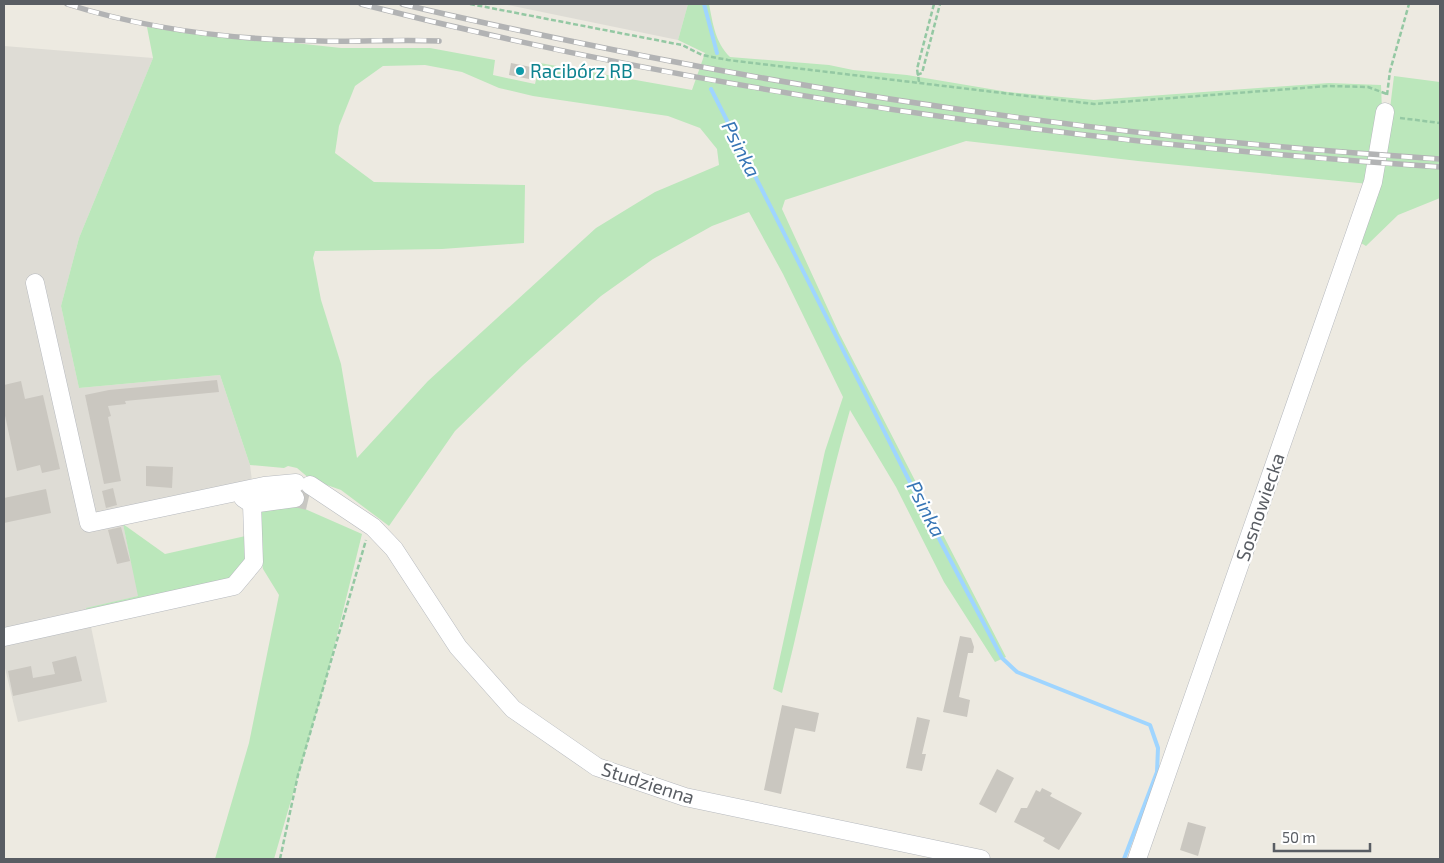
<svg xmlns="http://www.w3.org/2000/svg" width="1444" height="863" font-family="'Exo 2',sans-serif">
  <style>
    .industrial { fill: #dedcd5 }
    .green { fill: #bbe7bb; fill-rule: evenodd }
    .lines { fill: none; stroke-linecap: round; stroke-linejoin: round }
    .stream { stroke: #9fd5ff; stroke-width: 4 }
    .building { fill: #cac7c0 }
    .minor-tunnel { stroke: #c8c7c2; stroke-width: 18; stroke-dasharray: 18 9; stroke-linecap: butt }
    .minor-casing { stroke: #b6b9be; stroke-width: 19 }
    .path { stroke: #94c8a3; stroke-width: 2.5; stroke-dasharray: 5 2.5; stroke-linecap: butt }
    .minor { stroke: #fff; stroke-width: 18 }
    .rail-casing { stroke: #b2b3b4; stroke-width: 5.5 }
    .rail { stroke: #fff; stroke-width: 4; stroke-dasharray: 11; stroke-linecap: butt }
    .culture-dot { fill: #0f9aa8; stroke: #fff; stroke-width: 2 }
    .labels { text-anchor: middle; stroke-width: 4.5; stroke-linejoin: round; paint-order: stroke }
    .culture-label { font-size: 19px; fill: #0d838f; stroke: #fff; text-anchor: start }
    .street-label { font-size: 19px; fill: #595d63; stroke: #fff }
    .water-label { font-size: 20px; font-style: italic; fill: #3876b6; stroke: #fff }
  </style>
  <rect width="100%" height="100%" fill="#edeae1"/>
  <!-- industrial -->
  <g class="industrial">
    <path d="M503,4H688L678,40Z"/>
    <path d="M4,46L153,58L79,238L61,306L79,388L220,375L250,465L252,481L123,524L139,596L87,608L107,702L18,722L4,664Z"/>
  </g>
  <!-- green -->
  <g class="green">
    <path d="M688,4H709C713,24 715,42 730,57L829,65L853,70L907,75L1008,92L1094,100L1329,83L1381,85L1382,111L1369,184L1138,161L966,141L785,200L782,209L839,333L1006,657L995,662L944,582L896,487L850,410C823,504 806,599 782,693L773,689L825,451L843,397L783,274L749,212L712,226L653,259L601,296L523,365L455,431L389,526L341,490L310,479L297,468L288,466L284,468L250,465L220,375L79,388L61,306L79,238L153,58L147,27L341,48H430L495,60L493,75L535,84L540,63L692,90L705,53L678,40ZM425,65L462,72L499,88L533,96L668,116L700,128L717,149L719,165L655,192L596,228L428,381L357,458L341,364L321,300L313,258L315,251L442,249L524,243L525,185L374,182L335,153L339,126L355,86L383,66Z"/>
    <path d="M1394,76L1440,82V198L1398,215L1366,246L1361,243L1385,149Z"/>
    <path d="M296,505L362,534L327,676L274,859H215L249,743L279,595L263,569L258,539L259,513L272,507Z"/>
    <path d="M123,524L165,554L250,535L249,554L232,581L88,614L86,608L138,596Z"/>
  </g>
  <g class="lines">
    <!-- stream -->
    <g class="stream">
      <path d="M704,4L717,53"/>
      <path d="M711,89L924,510L1002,658L1017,672L1150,725L1158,748L1157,772L1124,859"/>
    </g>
  </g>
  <!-- building -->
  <g class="building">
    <path d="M511,63L531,67L529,79L509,75Z"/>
    <path d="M217,380L219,392L125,401L126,404L108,406L111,416L108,417L121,481L104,484L85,395L109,390Z"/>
    <path d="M21,381L25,399L43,395L60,469L42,473L40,465L17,471L4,411V385Z"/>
    <path d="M146,466L173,467L172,488L146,486Z"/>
    <path d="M113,488L117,505L106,508L102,491Z"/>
    <path d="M46,489L51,513L4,523V498Z"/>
    <path d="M121,527L130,561L117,564L108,530Z"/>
    <path d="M960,636L971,638L974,647L973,653H968L959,697L970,700L967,717L943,712Z"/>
    <path d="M76,656L82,681L13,696L8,671L31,666L33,678L55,674L52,662Z"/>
    <path d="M782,705L819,713L815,732L795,728L781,794L764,790Z"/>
    <path d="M917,717L930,720L922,754H926L922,771L906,768Z"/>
    <path d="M997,769L1014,778L996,813L979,804Z"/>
    <path d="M1042,788L1052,793L1050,796L1082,813L1059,850L1043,841L1045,838L1014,822L1021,808H1027L1036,790L1040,792Z"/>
    <path d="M1188,822L1206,827L1198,856L1180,850Z"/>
  </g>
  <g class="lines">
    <!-- minor-tunnel -->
    <path class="minor-tunnel" d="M295,498L308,501"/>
    <defs>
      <g id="minor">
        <path d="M35,283L89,523L264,486L296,483"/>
        <path d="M310,485L373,527L394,549L458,647L513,709L597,767L685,797L981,859"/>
        <path d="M243,498L252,504L295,498"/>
        <path d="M4,637L234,586L254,562L252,504"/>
        <path d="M1137,859L1373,182L1385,112"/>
      </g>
    </defs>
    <!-- minor casing -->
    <use href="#minor" class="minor-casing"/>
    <!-- path -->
    <g class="path">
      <path d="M470,4L682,45L702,55L728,60L1094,104L1328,86L1368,87L1387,94"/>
      <path d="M917,75L922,73L940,4"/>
      <path d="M919,82L917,69L934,4"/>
      <path d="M1387,95L1390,71L1409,4"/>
      <path d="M1400,118L1440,123"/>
      <path d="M280,859L298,775L366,540"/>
    </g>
    <!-- minor -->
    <use href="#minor" class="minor"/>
    <defs>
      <g id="rail">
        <path d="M67,4C149,30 236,40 321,41C361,42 400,39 439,41"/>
        <path d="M361,4C714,94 1077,143 1440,167"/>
        <path d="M402,4C480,23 560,39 639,55C904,107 1171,142 1440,159"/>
      </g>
    </defs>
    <!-- rail casing -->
    <use href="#rail" class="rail-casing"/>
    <!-- rail -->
    <use href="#rail" class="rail"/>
  </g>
  <!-- markers -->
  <circle class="culture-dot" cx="520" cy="71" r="5"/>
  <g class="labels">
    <!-- culture labels -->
    <g class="culture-label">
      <text x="530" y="78">Racibórz RB</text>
    </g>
    <!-- street labels -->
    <g class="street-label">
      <text transform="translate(1260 507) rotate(-71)" y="7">Sosnowiecka</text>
      <text transform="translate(648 783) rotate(18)" y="7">Studzienna</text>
    </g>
    <!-- water labels -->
    <g class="water-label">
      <text transform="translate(741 149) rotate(63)" y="7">Psinka</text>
      <text transform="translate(926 509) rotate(63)" y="7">Psinka</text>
    </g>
  </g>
  <!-- border -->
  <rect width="1444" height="863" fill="none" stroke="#595d63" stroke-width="10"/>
  <!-- scale -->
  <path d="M1274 843v8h96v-8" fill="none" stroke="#595d63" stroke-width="2.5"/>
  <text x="1282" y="843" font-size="15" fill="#595d63" stroke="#ffffff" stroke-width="4" paint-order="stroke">50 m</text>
</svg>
